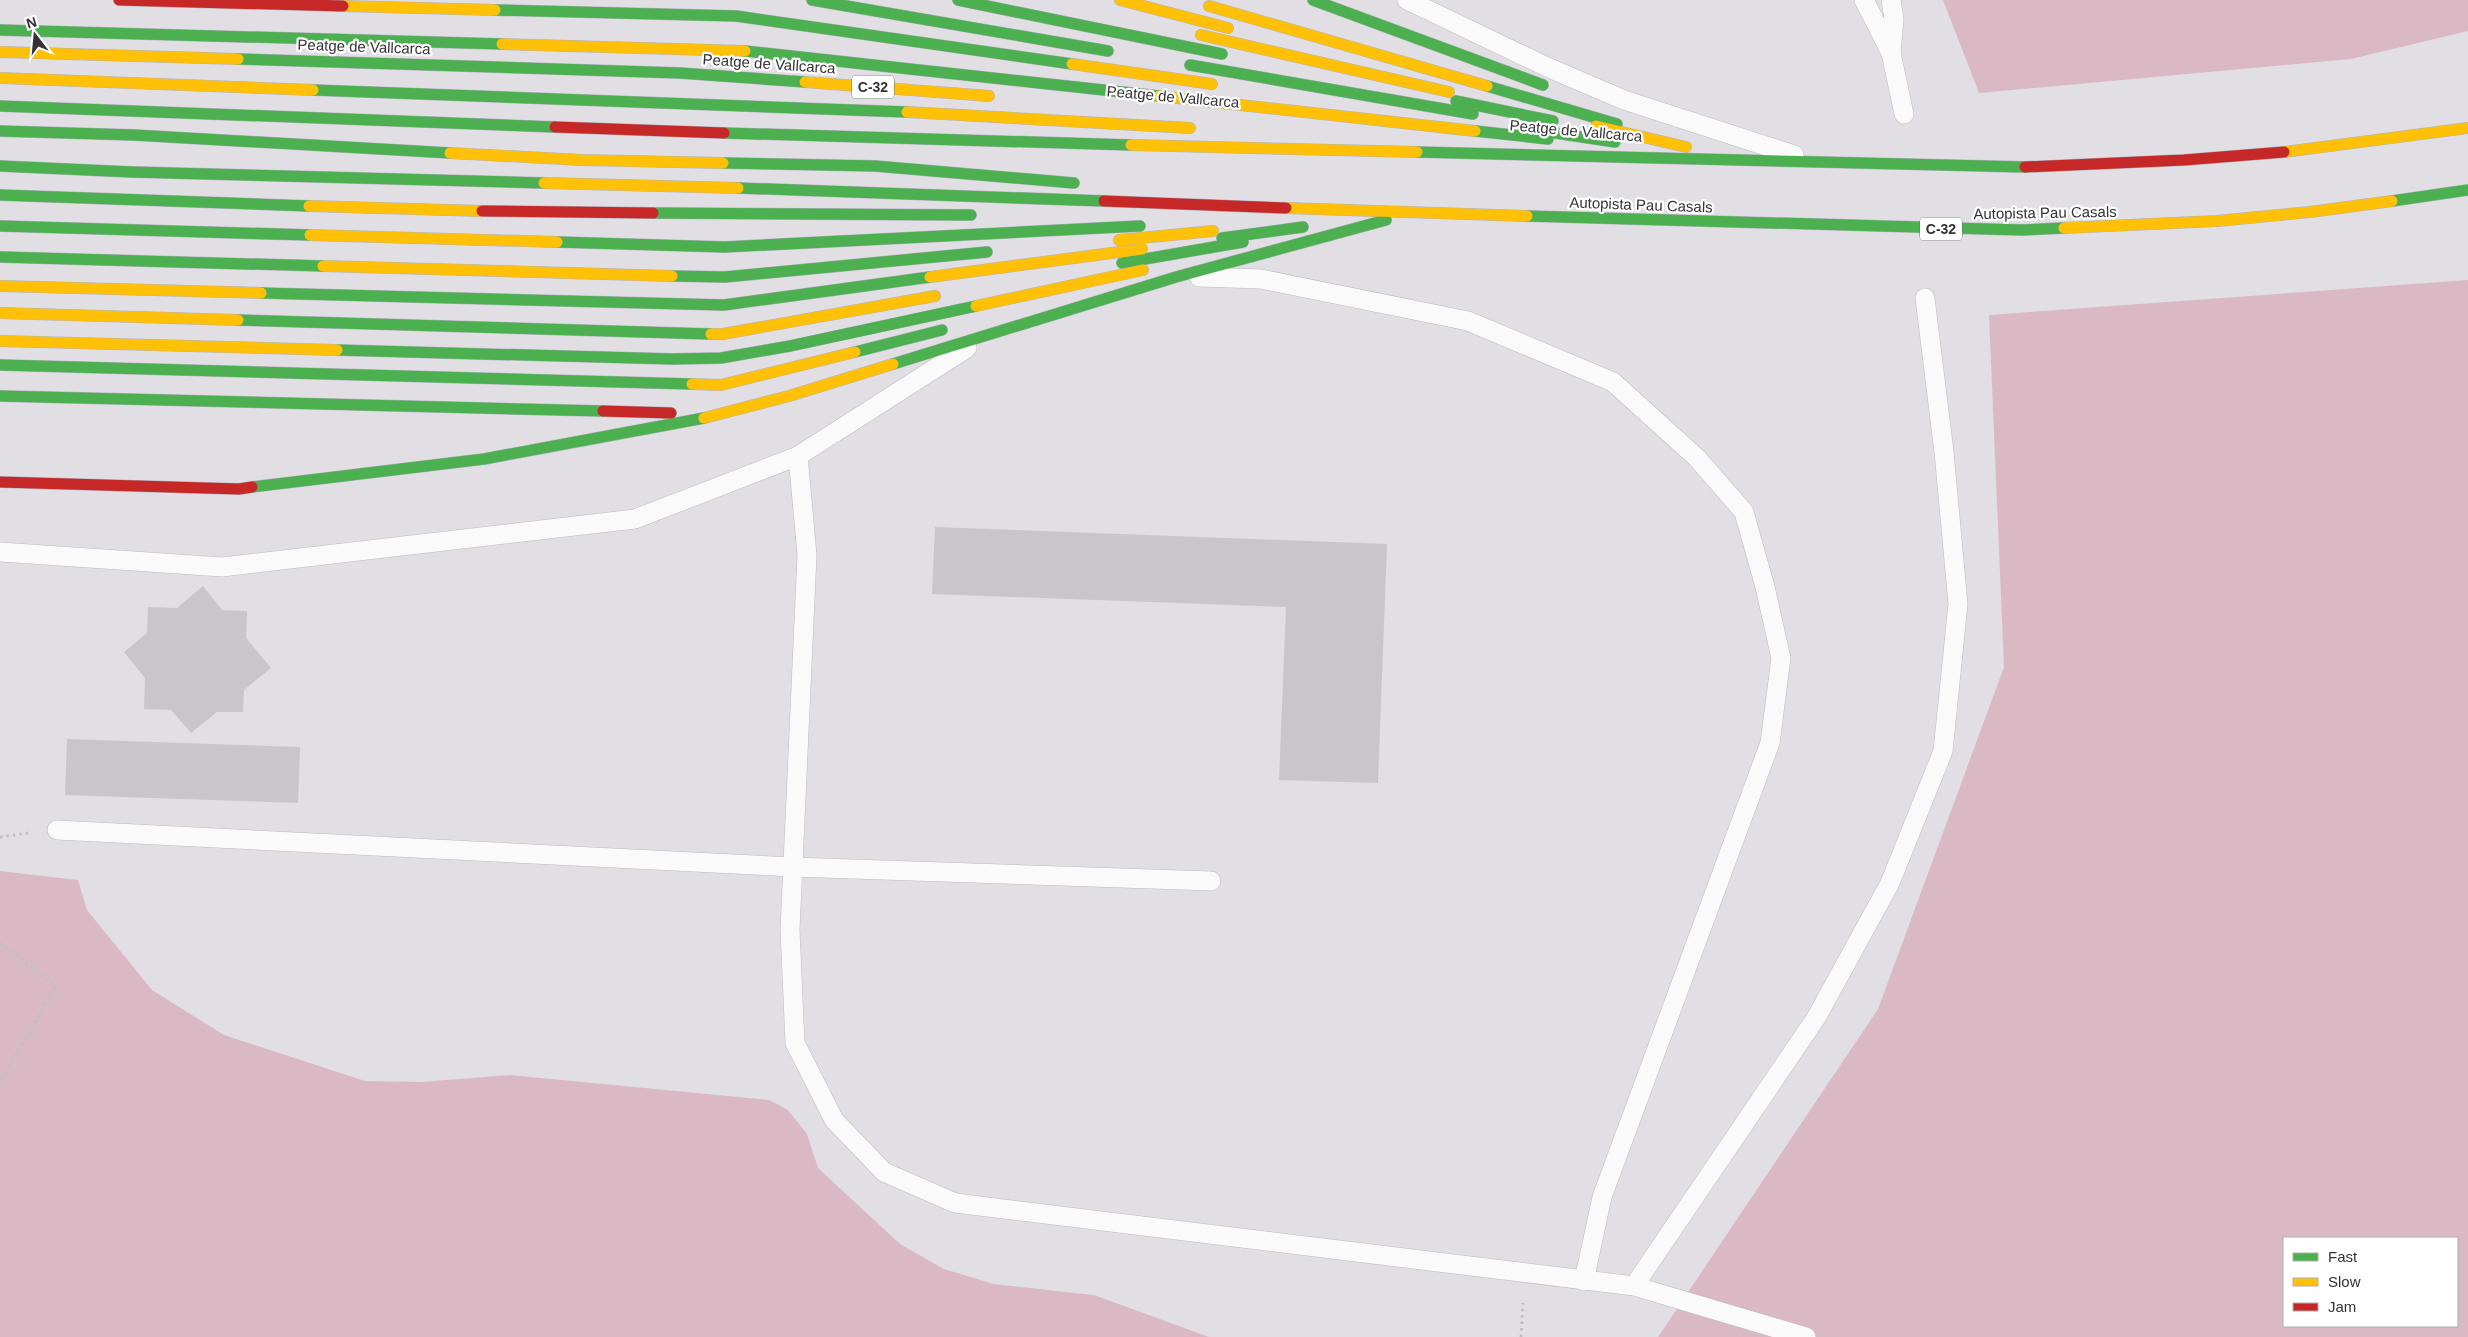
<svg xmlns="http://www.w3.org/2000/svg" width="2468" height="1337" font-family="Arial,sans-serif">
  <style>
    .green { fill: #dbb9c4; fill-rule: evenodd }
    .building { fill: #c9c6ca }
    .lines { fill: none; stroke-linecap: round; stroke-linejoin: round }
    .lane-casing { stroke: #bdbbbf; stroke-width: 20 }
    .fast-casing { stroke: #b1b2bf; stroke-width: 12 }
    .slow-casing { stroke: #b1b2bf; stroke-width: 12 }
    .jam-casing { stroke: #b1b2bf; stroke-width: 12 }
    .path { stroke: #c0c0c2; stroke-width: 3; stroke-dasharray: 2.5 4; stroke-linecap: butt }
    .lane { stroke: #fafafb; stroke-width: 19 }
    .fast { stroke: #4caf50; stroke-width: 11 }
    .slow { stroke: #ffc107; stroke-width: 11 }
    .jam { stroke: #c62828; stroke-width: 11 }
    .labels { text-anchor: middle; stroke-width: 4.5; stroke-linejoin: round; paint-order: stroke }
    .shield { fill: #fff; stroke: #717072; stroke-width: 1 }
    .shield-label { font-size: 14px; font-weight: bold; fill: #343236 }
    .street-label { font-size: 15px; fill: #343236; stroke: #fff }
  </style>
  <rect width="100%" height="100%" fill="#e1dfe4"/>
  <!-- green -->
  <g class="green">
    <path d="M1943,0H2468V31L2351,59L1979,93Z"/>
    <path d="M2468,280V1337H1658L1878,1009L2004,667L1989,315ZM2284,1238H2457V1326H2284Z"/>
    <path d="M0,871L78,880L87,910L152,990L224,1035L365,1081L421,1082L510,1075L769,1100L788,1110L807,1134L818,1168L900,1244L944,1269L994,1284L1094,1295L1209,1337H0Z"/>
  </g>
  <!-- building -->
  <g class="building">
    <path d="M935,527L1387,544L1378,783L1279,780L1286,607L932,594Z"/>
    <path d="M203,586L222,610L247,611L246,638L271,668L244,690L243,712H217L191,733L171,710L144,709L145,678L124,652L147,633L148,607L177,608Z"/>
    <path d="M67,739L300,747L298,803L65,795Z"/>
  </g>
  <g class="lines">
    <defs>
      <g id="lane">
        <path d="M1407,0L1547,67L1624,100L1794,155"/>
        <path d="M1864,0L1891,53L1894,19L1891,0"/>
        <path d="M1891,53L1904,114"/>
        <path d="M1199,277L1261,279L1468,321L1613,382L1697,458L1744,512L1765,587L1781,658L1770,743L1602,1197L1584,1281"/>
        <path d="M798,456L807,555L790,930L795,1043L834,1120L884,1172L955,1203L1634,1286L1806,1337"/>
        <path d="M0,552L222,567L635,519L798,456L967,348"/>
        <path d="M57,830L793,867L1211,881"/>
        <path d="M1634,1286L1816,1018L1890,883L1943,751L1958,604L1944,452L1925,298"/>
      </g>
      <g id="fast">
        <path d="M812,0L1108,51"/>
        <path d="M958,0L1222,54"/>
        <path d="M1313,0L1543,85"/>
        <path d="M495,10L736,16L1072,64"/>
        <path d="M0,30L502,44"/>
        <path d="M745,51L1159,96"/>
        <path d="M238,59L680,73L805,82"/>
        <path d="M1190,65L1473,114"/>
        <path d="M1487,86L1617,124"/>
        <path d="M313,90L907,112"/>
        <path d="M1456,101L1553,121"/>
        <path d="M0,106L555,127"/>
        <path d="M1529,129L1615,142"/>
        <path d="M0,131L134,135L450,153"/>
        <path d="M1475,131L1548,139"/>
        <path d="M724,133L1131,145"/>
        <path d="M1417,152L2025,167"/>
        <path d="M723,163L875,166L1074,183"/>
        <path d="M0,166L132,172L544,183"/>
        <path d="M738,188L1104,201"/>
        <path d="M0,195L309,206"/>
        <path d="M2392,201L2468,190"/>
        <path d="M653,213L971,215"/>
        <path d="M1527,216L2022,230L2064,228"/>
        <path d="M0,226L310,235"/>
        <path d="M1222,238L1303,227"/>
        <path d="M557,242L725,247L1140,226"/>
        <path d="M0,257L323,266"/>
        <path d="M1122,263L1243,242"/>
        <path d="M672,276L725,277L987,252"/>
        <path d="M261,293L724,305L930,277"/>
        <path d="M238,320L711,334"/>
        <path d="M337,350L673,359L721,358L790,346L976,306"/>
        <path d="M855,352L942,330"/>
        <path d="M893,364L1176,277L1386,220"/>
        <path d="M0,365L692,384"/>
        <path d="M0,396L603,411"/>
        <path d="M252,487L484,459L704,418"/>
      </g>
      <g id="slow">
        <path d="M1120,0L1228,28"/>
        <path d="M343,6L495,10"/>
        <path d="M1209,6L1487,86"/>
        <path d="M1201,35L1449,92"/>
        <path d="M502,44L745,51"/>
        <path d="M0,52L238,59"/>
        <path d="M1072,64L1212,84"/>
        <path d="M0,78L313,90"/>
        <path d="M805,82L989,96"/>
        <path d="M1159,96L1475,131"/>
        <path d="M907,112L1190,128"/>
        <path d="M1596,126L1686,147"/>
        <path d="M1131,145L1417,152"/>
        <path d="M2284,152L2468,128"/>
        <path d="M450,153L581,160L723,163"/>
        <path d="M544,183L738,188"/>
        <path d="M309,206L482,211"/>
        <path d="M1286,208L1527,216"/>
        <path d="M2064,228L2217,221L2310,212L2392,201"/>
        <path d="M310,235L557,242"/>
        <path d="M1119,240L1213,231"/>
        <path d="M323,266L672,276"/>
        <path d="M930,277L1142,249"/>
        <path d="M0,286L261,293"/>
        <path d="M976,306L1143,270"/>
        <path d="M0,313L238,320"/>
        <path d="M711,334H723L935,296"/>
        <path d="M0,341L337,350"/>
        <path d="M692,384L721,385L855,352"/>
        <path d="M704,418L789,396L893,364"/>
      </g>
      <g id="jam">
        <path d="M119,0L343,6"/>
        <path d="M555,127L724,133"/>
        <path d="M2025,167L2184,160L2284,152"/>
        <path d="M1104,201L1286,208"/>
        <path d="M482,211L653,213"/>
        <path d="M603,411L671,413"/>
        <path d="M0,482L239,489L252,487"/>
      </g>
    </defs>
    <!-- lane casing -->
    <use href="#lane" class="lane-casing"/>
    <!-- fast casing -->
    <use href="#fast" class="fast-casing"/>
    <!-- slow casing -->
    <use href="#slow" class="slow-casing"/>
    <!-- jam casing -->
    <use href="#jam" class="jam-casing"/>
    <!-- path -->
    <g class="path">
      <path d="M0,837L29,833"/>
      <path d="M0,943L56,986L0,1082"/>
      <path d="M1521,1337L1523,1303"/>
    </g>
    <!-- lane -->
    <use href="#lane" class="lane"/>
    <!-- fast -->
    <use href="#fast" class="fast"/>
    <!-- slow -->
    <use href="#slow" class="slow"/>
    <!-- jam -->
    <use href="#jam" class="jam"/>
  </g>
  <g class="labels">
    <!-- shield labels -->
    <g class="shield">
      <rect x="852" y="75.5" width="42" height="23" rx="4"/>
      <rect x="1920" y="217.5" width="42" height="23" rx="4"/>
    </g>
    <g class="shield-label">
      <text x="873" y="92">C-32</text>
      <text x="1941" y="234">C-32</text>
    </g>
    <!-- street labels -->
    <g class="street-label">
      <text transform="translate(364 47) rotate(2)" y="5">Peatge de Vallcarca</text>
      <text transform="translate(769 64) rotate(4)" y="5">Peatge de Vallcarca</text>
      <text transform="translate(1173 97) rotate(5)" y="5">Peatge de Vallcarca</text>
      <text transform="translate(1576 131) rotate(5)" y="5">Peatge de Vallcarca</text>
      <text transform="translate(1641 205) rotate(2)" y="5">Autopista Pau Casals</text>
      <text transform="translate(2045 213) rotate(-1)" y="5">Autopista Pau Casals</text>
    </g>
  </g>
  <!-- legend -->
  <rect x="2283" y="1237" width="175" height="90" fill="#ffffff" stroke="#aeadaf"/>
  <rect x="2293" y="1253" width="25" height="8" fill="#4caf50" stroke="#aeadaf"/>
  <text x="2328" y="1262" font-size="15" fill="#343236">Fast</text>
  <rect x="2293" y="1278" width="25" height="8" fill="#ffc107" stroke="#aeadaf"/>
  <text x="2328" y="1287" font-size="15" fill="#343236">Slow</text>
  <rect x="2293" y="1303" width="25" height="8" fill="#c62828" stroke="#aeadaf"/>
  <text x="2328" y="1312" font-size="15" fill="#343236">Jam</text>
  <!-- north arrow -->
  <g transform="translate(35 35) rotate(344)" stroke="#ffffff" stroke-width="4" paint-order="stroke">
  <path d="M0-4L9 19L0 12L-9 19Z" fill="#343236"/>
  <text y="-8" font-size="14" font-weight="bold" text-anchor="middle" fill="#343236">N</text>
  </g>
</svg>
